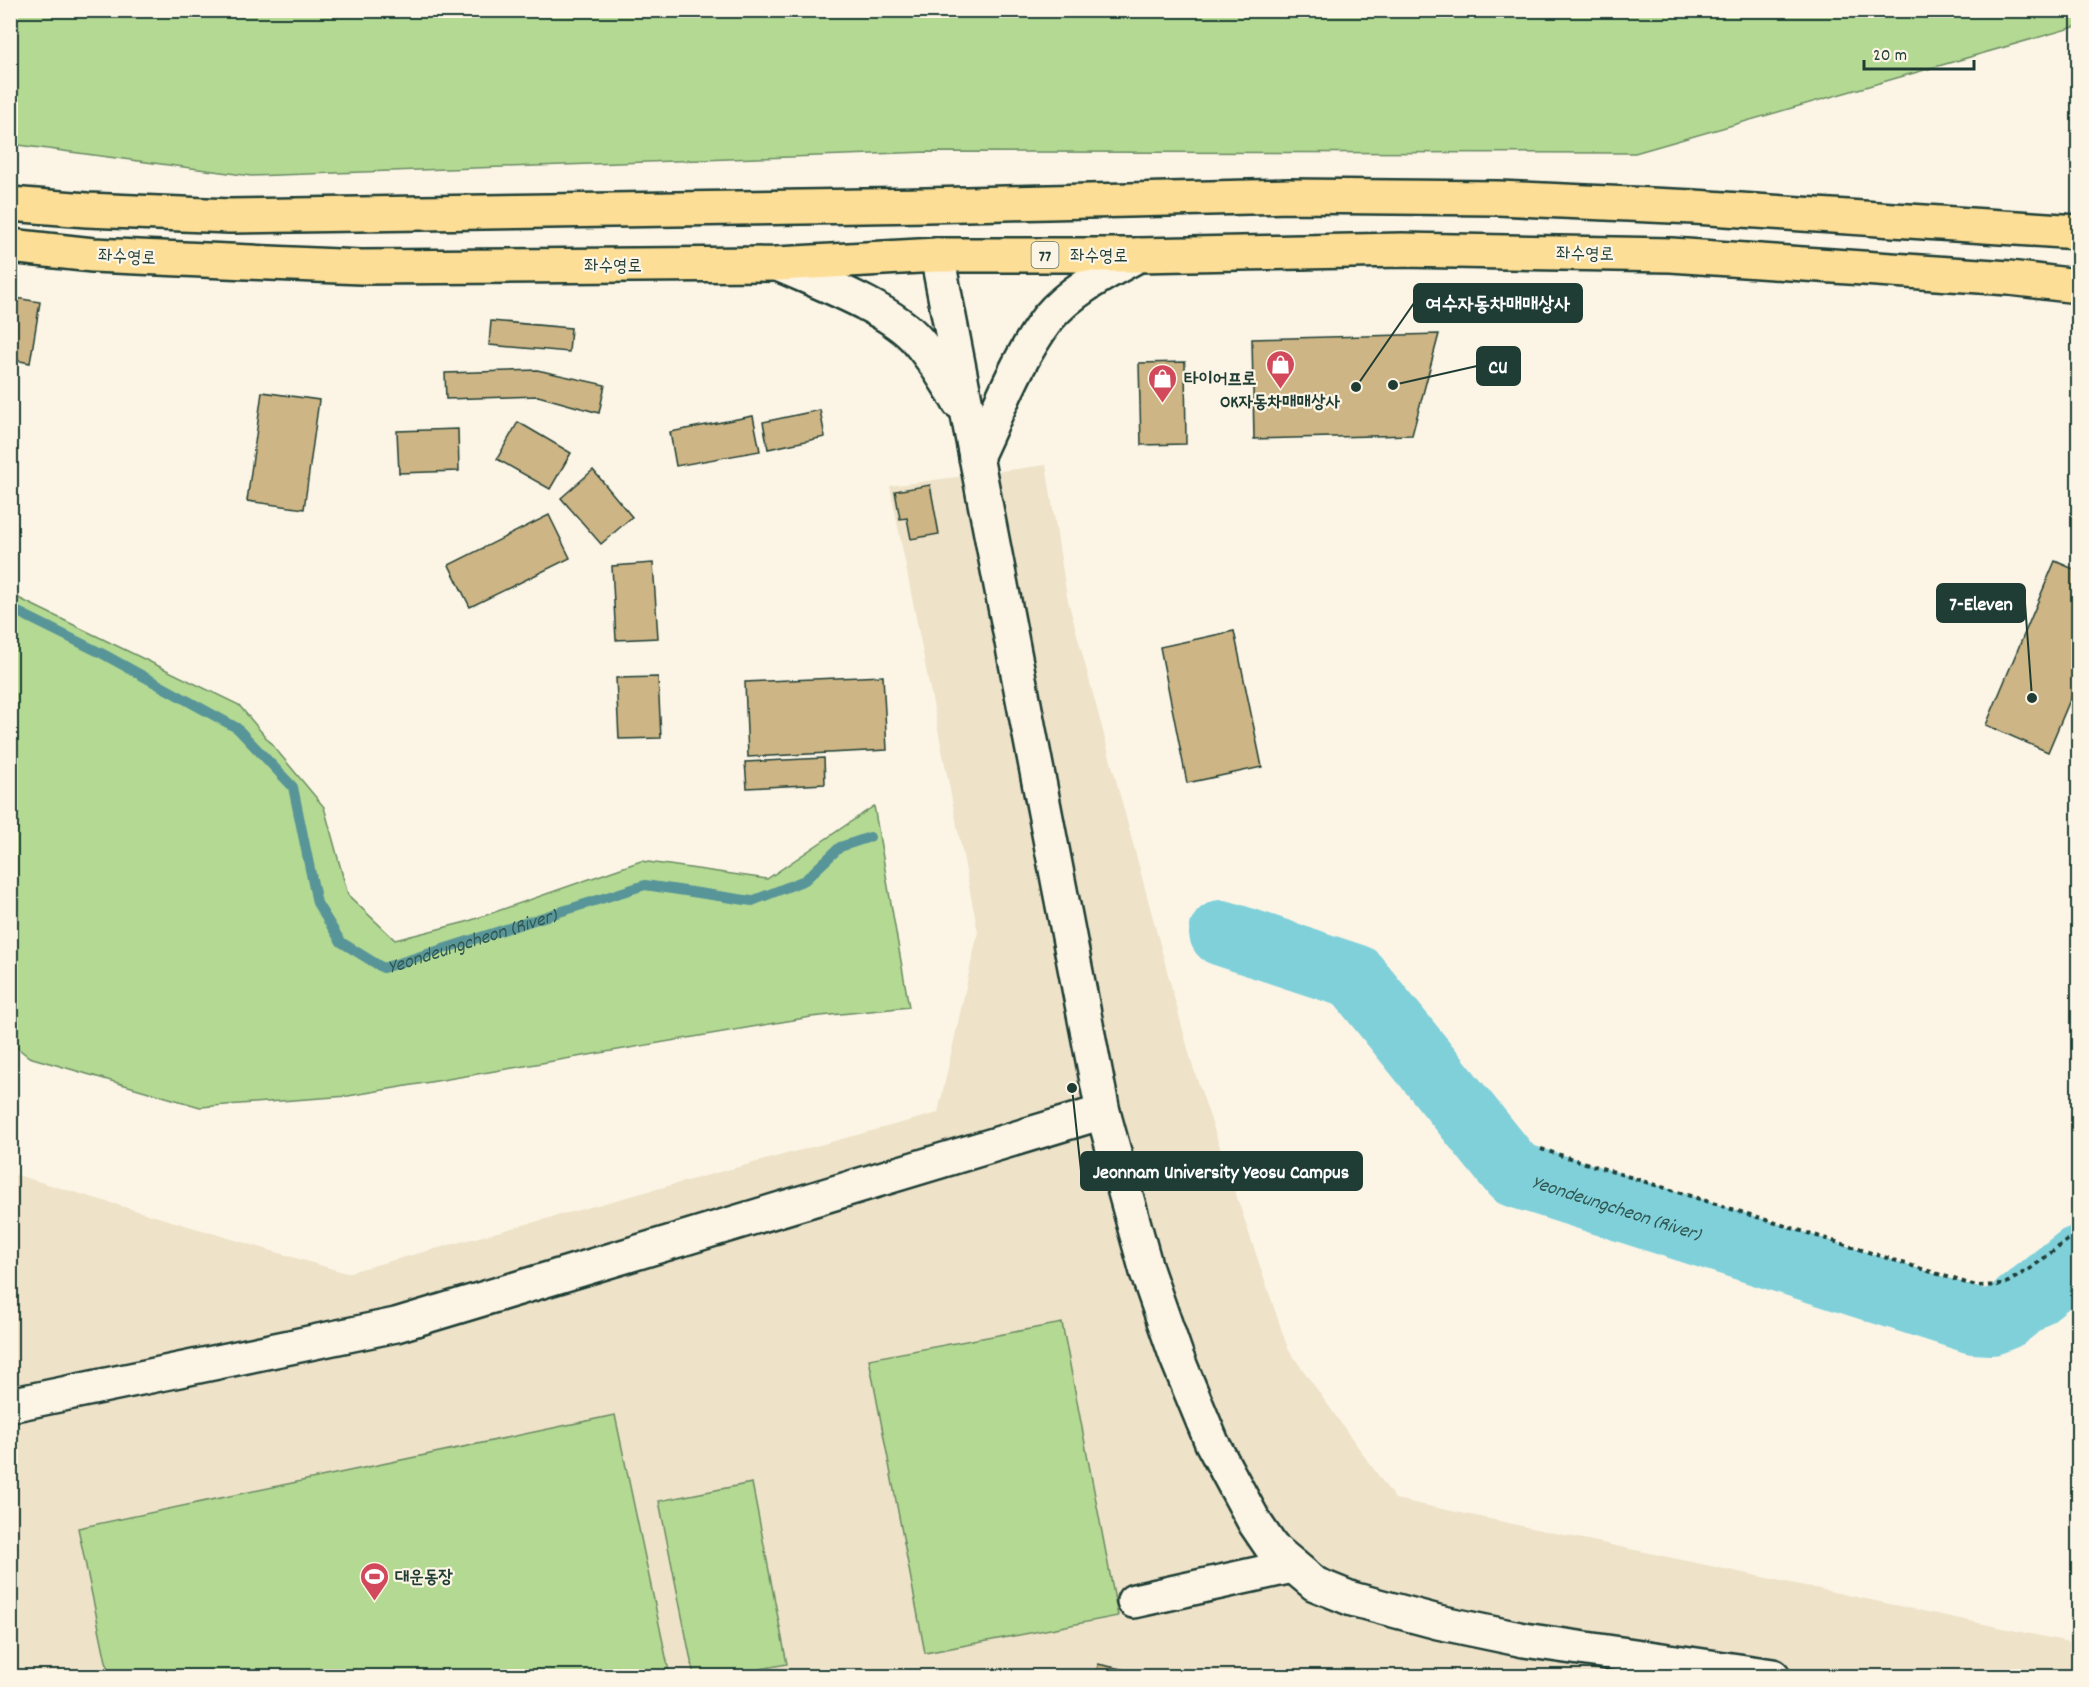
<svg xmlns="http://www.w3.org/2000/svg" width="2089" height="1687" font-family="Dekko,'Poor Story',sans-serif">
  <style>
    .built { fill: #eee2c8 }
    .green { fill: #b4d993; stroke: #6a8b64; stroke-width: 1.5 }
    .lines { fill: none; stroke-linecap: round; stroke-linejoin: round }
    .stream { stroke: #599598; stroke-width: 10 }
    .river { stroke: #80d0da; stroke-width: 66 }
    .building { fill: #cdb585; stroke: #1f3d34; stroke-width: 1.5 }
    .minor-casing { stroke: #1f3d34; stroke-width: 38 }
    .major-casing { stroke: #1f3d34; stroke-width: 38 }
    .path { stroke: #1f3d34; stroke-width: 4; stroke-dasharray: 4.5 4.5; stroke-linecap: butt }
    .minor { stroke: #fcf5e5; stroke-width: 33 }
    .major { stroke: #fdde96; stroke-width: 33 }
    .labels { text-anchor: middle; stroke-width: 4.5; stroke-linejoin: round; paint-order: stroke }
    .shield { fill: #fcf5e5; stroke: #617469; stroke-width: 1.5 }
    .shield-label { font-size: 16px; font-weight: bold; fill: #1f3d34 }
    .street-label { font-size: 18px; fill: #1f3d34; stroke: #fcf5e5 }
    .poi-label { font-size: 18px; font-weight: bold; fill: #1f3d34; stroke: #fcf5e5; text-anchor: start }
    .water-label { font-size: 20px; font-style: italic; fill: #325a55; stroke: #fcf5e5 }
    .leader { fill: none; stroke: #1f3d34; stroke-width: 2 }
    .callout-dot { fill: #1f3d34; stroke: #fcf5e5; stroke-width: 2 }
    .callout { fill: #1f3d34; stroke: #1f3d34; stroke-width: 2 }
    .callout-label { font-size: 20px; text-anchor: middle; font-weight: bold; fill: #fff }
  </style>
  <rect width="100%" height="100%" fill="#fcf5e5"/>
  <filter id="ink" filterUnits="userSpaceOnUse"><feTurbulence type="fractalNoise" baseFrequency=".0167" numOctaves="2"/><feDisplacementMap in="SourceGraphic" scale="12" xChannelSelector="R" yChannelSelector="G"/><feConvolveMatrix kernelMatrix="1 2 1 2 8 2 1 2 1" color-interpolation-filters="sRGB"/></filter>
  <g filter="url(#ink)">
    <!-- built -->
    <path class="built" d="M1046,465L1067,597L1192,1064L1288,1349L1395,1499L2078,1644V1676H11L10,1173L346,1273L938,1113L978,932L890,486Z"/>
    <!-- green -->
    <g class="green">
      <path d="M11,10H2078V26L1635,153L928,152L251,176L11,144Z"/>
      <path d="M10,594L239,705L324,807L348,895L395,940L466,922L641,861L767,879L874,806L909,1007L811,1017L348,1096L200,1107L29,1057L10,1042Z"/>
      <path d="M1062,1323L1118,1616L925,1653L869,1359Z"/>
      <path d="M615,1415L670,1676H109L78,1528Z"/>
      <path d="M752,1483L787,1664L722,1676H694L659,1501Z"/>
    </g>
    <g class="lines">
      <!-- stream -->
      <path class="stream" id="s1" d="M10,608L103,654L237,728L293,787L317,903L341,942L383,968L645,885L752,901L805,880L840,847L870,837"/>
      <!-- river -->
      <path class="river" id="s2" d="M1222,933L1355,977L1514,1174L1974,1321L1991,1322L2006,1316L2078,1259"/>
    </g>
    <!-- building -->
    <g class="building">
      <path d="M10,297L40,302L30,363L10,359Z"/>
      <path d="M491,321L571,328L569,352L489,345Z"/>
      <path d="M1439,334L1412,435L1254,439L1252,339Z"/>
      <path d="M1185,362L1186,444L1141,445L1139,363Z"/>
      <path d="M537,370L605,385L599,413L538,396L446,399L445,373Z"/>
      <path d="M262,392L319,400L304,509L247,501Z"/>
      <path d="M820,410L825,437L768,449L763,422Z"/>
      <path d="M753,416L760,451L676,466L670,432Z"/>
      <path d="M518,422L571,453L550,489L497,459Z"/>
      <path d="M458,429L459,471L399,473L397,431Z"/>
      <path d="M593,470L632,517L601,544L561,498Z"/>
      <path d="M930,485L939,534L911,539L907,518L900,519L895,491Z"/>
      <path d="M549,515L570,558L470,607L449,565Z"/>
      <path d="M2055,561L2078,571V681L2048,752L1986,725Z"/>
      <path d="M653,563L658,638L616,640L612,566Z"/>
      <path d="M1234,631L1262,767L1187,783L1160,647Z"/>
      <path d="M883,676L887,750L748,757L745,682Z"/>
      <path d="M658,677L661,738L619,739L616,678Z"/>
      <path d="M824,758L825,784L747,788L745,762Z"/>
      <path d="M1098,1664L1154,1676H1096Z"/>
    </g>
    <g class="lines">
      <defs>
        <g id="minor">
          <path d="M937,255L1103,1112L1147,1272L1177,1358L1212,1443L1255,1523L1272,1548L1315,1584L1352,1599L1438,1622L1524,1640L1773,1676"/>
          <path d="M778,264C818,282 890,308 918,341C934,360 947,381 959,402"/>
          <path d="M976,457C998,411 1017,359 1048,318C1071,290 1107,272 1138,255"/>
          <path d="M10,1405L396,1325L1103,1112"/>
          <path d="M1134,1601L1293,1566"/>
        </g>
        <g id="major">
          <path d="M10,204L87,210L230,216L927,205L1289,196L1498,198L1694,207L2078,232"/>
          <path d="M10,246L93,255L361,267L778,264L937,255H1138L1402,250L1671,255L2009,278L2078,286"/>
        </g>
      </defs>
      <!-- minor casing -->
      <use href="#minor" class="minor-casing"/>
      <!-- major casing -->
      <use href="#major" class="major-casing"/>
      <!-- path -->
      <path class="path" d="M1541,1149L1976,1286L2003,1285L2031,1268L2078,1232"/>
      <!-- minor -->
      <use href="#minor" class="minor"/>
      <!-- major -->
      <use href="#major" class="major"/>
    </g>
  </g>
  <!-- icons -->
  <defs>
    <symbol id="shop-pin" viewBox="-11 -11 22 30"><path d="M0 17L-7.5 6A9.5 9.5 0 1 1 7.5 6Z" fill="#d1495b" stroke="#fcf5e5"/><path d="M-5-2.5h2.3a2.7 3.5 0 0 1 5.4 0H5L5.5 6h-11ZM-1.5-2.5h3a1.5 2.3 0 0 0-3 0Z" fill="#fff"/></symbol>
    <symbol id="stadium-pin" viewBox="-11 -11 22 30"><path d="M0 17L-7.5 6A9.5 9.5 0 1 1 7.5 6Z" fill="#d1495b" stroke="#fcf5e5"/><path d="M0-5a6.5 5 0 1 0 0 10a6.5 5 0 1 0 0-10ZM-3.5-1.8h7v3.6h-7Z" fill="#fff"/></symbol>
  </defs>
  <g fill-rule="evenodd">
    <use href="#shop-pin" x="1264" y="348" width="33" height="45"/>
    <use href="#shop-pin" x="1146" y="362" width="33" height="45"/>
    <use href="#stadium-pin" x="358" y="1560" width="33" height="45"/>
  </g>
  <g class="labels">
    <!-- shield labels -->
    <rect class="shield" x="1031.5" y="242" width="27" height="26" rx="4.5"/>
    <g class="shield-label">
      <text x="1045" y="261">77</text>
    </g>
    <!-- street labels -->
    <g class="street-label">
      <text transform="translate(1585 253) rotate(1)" y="6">좌수영로</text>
      <text x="1099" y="261">좌수영로</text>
      <text transform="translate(127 256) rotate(3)" y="6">좌수영로</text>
      <text x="613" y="271">좌수영로</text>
    </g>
    <!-- poi labels -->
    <g class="poi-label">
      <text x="1184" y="384">타이어프로</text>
      <text x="1280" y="407" text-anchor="middle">OK자동차매매상사</text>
      <text x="395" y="1582">대운동장</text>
    </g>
    <!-- water labels -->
    <g class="water-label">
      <text dy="7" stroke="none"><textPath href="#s1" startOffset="645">Yeondeungcheon (River)</textPath></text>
      <text dy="7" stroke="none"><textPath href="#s2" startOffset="501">Yeondeungcheon (River)</textPath></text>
    </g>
  </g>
  <!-- callouts -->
  <path class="leader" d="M1356 387L1414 303M1393 385L1477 366M2032 698L2025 603M1072 1088L1081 1171"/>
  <g class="callout-dot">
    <circle cx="1356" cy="387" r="6"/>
    <circle cx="1393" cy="385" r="6"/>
    <circle cx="2032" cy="698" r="6"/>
    <circle cx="1072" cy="1088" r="6"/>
  </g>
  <g class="callout">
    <rect x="1414" y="284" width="168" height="38" rx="6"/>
    <rect x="1477" y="347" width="43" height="38" rx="6"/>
    <rect x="1937" y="584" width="88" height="38" rx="6"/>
    <rect x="1081" y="1152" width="281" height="38" rx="6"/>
  </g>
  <g class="callout-label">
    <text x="1498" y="310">여수자동차매매상사</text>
    <text x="1498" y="373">CU</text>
    <text x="1981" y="610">7-Eleven</text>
    <text x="1221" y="1178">Jeonnam University Yeosu Campus</text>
  </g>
  <!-- margin -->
  <rect width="2089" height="1687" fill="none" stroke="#fcf5e5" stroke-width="36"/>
  <rect x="18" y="18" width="2053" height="1651" fill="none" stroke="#1f3d34" stroke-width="2" filter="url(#ink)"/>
  <!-- scale -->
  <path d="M1864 60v9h110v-9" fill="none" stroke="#1f3d34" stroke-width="3"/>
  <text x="1873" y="60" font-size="18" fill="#1f3d34" stroke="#fcf5e5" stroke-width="4.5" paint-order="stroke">20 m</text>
</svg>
